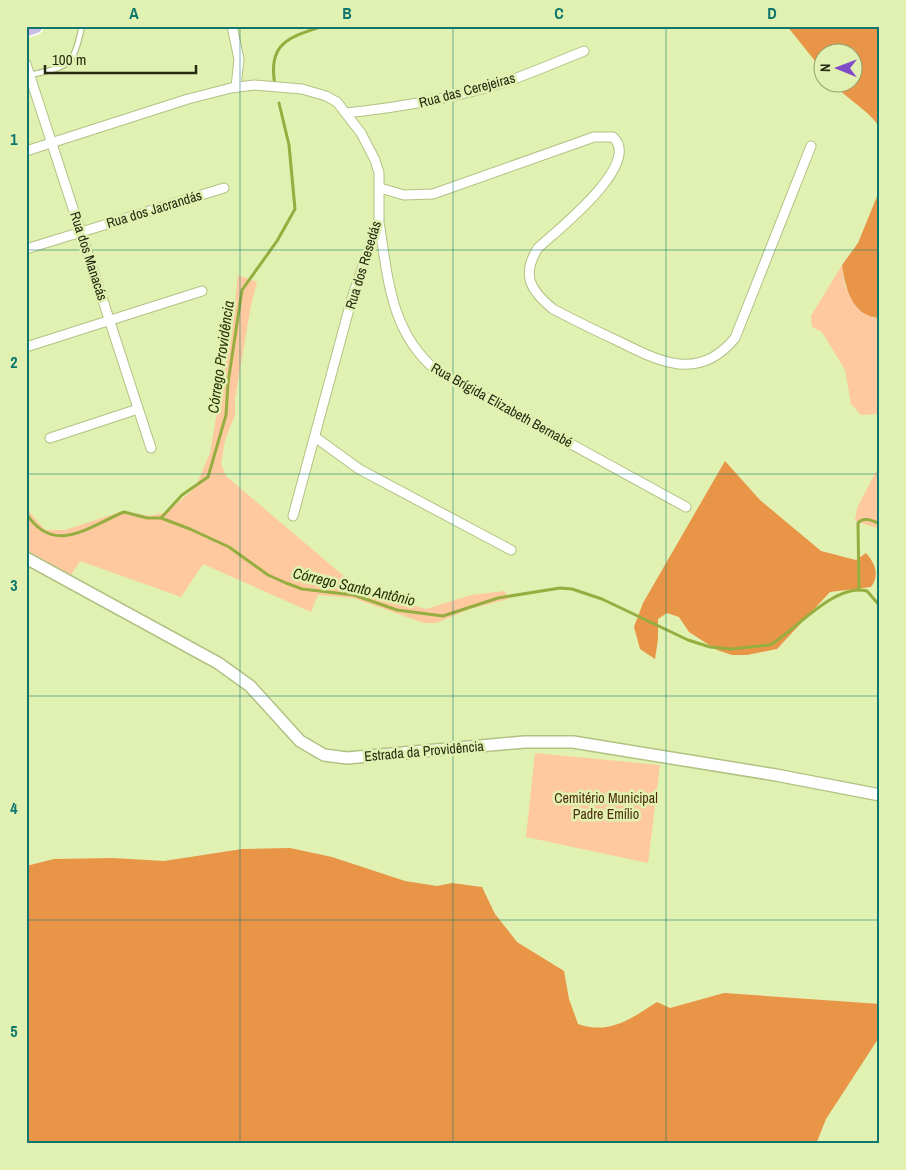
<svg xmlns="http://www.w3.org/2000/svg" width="906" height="1170" font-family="'Archivo Narrow',sans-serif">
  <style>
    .green { fill: #fec99e }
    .forest { fill: #e99548 }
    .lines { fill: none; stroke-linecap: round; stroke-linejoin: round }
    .stream { stroke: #96ad40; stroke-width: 3 }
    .service-casing { stroke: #b2c284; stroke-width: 7 }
    .minor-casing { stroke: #b2c284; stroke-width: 11 }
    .tertiary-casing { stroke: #b2c284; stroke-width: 14 }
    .primary-casing { stroke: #fff; stroke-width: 18 }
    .service { stroke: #fff; stroke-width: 4.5 }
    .minor { stroke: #fff; stroke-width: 9 }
    .tertiary { stroke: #fff; stroke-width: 11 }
    .primary { stroke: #cabce2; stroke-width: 15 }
    .grid { fill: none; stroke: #0f766e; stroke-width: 1; stroke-opacity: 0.55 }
    .labels { text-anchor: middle; stroke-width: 5; stroke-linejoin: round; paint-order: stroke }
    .street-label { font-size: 14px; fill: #262b12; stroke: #e0f1b1 }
    .park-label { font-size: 14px; fill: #4e2c0b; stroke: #e0f1b1 }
    .water-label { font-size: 15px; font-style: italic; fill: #293204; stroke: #e0f1b1 }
    .neatline { fill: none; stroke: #0f766e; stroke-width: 2 }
    .grid-label { font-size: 16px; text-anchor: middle; font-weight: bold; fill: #0f766e }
  </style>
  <rect width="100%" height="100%" fill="#e0f1b1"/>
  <!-- green -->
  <g class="green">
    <path d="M842,265L845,287L873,318H880V414L861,415L851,404L845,370L822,332L812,327L811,316Z"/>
    <path d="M238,275L257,282L251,305L235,399V415L225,440L221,464L226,476L359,589L426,609L471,595L505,591L508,599L470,609L436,623H424L353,598L318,595L311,612L203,564L181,597L80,561L67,582L26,559V508L45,530H65L123,511L150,516L167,512L195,488L210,453L233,320Z"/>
    <path d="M880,464V529L855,521L857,508Z"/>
    <path d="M535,753L660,765L648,863L526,837Z"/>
  </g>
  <!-- forest -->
  <g class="forest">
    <path d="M787,26H880V128C868,109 847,100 833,83L854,82V52H824L823,71Z"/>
    <path d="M880,189V318C852,317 845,287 842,265L858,243Z"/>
    <path d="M725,461L760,500L821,551L856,560L866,553C875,563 880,575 871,587L830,592L777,649L747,655H732L717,650L689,632L679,617L667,613L658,619V639L655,659L640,649L634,627L643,603Z"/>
    <path d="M290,848L332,857L405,881L437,886L452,883L482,887L495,914L517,942L564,971L569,999L578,1024C610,1035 630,1019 657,1002L670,1008L724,993L880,1004V1036L826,1119L816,1144H26V866L54,859L113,858L164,861L242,849Z"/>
  </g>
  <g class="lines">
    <!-- stream -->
    <g class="stream">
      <path d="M275,85C267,43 289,37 324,26"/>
      <path d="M26,513C54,557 89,526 124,512L147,518H161L190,529L229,547L268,575L286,583L302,589L354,595L397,610L443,616L498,598L560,588L572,589L602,599L688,640L710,647L731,649L770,645C795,631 835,582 867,591L880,606"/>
      <path d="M161,518L182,495L208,477L226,415L228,383L242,290L277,241L295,209L289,145L279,103"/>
      <path d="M859,590L858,523C864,516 873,521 880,524"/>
    </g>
    <defs>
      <path id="service" d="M30,75C70,66 73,67 82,26"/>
      <g id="minor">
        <path d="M232,26L239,59L236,87"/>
        <path d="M26,64L151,448"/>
        <path d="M346,113C402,107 456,98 508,81C534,72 559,61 584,51"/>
        <path d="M26,151L188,99L231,88L254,85L302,89L326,96L337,102L361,133L375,160L379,173V219L352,298L293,516"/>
        <path d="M380,188L404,195L433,194L594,137H613C643,164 555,232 538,248C521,275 530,290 553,309C574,320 596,331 618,341C660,362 699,382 735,338L811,146"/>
        <path d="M379,222C388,277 390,332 436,370L686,507"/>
        <path d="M26,249L224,188"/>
        <path d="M26,347L202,291"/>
        <path d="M315,437L359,469L511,550"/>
        <path d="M50,438L138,409"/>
      </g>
      <path id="tertiary" d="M26,558L218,663L250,686L300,741L324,755L347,758L524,742H573L776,775L880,795"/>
      <path id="primary" d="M26,29L35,26"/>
    </defs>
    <!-- service casing -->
    <use href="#service" class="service-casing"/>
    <!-- minor casing -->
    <use href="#minor" class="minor-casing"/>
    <!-- tertiary casing -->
    <use href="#tertiary" class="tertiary-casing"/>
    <!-- primary casing -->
    <use href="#primary" class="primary-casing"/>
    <!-- service -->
    <use href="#service" class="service"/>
    <!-- minor -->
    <use href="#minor" class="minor"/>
    <!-- tertiary -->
    <use href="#tertiary" class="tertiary"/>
    <!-- primary -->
    <use href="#primary" class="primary"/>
  </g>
  <!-- grid -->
  <path class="grid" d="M240,26V1144M453,26V1144M666,26V1144M26,250H880M26,474H880M26,696H880M26,920H880"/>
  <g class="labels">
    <!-- street labels -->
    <g class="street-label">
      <text transform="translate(467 90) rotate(-15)" y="5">Rua das Cerejeiras</text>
      <text transform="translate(154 209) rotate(-17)" y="5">Rua dos Jacrandás</text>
      <text transform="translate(89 256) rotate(72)" y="5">Rua dos Manacás</text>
      <text transform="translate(363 265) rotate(-73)" y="5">Rua dos Resedás</text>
      <text transform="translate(502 405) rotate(29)" y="5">Rua Brígida Elizabeth Bernabé</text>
      <text transform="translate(424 751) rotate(-5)" y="5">Estrada da Providência</text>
    </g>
    <!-- park labels -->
    <g class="park-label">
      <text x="606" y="803">Cemitério Municipal<tspan x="606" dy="16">Padre Emílio</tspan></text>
    </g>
    <!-- water labels -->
    <g class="water-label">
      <text transform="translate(221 357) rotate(-82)" y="5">Córrego Providência</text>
      <text transform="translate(354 587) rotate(13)" y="5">Córrego Santo Antônio</text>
    </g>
  </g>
  <!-- border -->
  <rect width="906" height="1170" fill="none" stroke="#e0f1b1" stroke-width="55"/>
  <!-- north arrow -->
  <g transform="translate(838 68) rotate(271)"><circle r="24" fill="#e0f1b1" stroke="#96a271"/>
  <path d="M0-4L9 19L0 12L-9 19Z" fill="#804dc5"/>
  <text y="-8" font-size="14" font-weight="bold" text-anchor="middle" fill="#262b12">N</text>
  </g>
  <!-- scale -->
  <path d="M45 65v8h151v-8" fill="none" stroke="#262b12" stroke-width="2.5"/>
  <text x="52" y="65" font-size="15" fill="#262b12" stroke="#e0f1b1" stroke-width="4" paint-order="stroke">100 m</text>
  <rect x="28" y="28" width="850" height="1114" class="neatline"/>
  <g class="grid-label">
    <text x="134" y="19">A</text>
    <text x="347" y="19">B</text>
    <text x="559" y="19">C</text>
    <text x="772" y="19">D</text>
    <text x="14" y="145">1</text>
    <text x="14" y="368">2</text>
    <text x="14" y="591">3</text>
    <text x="14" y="814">4</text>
    <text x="14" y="1037">5</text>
  </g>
</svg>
